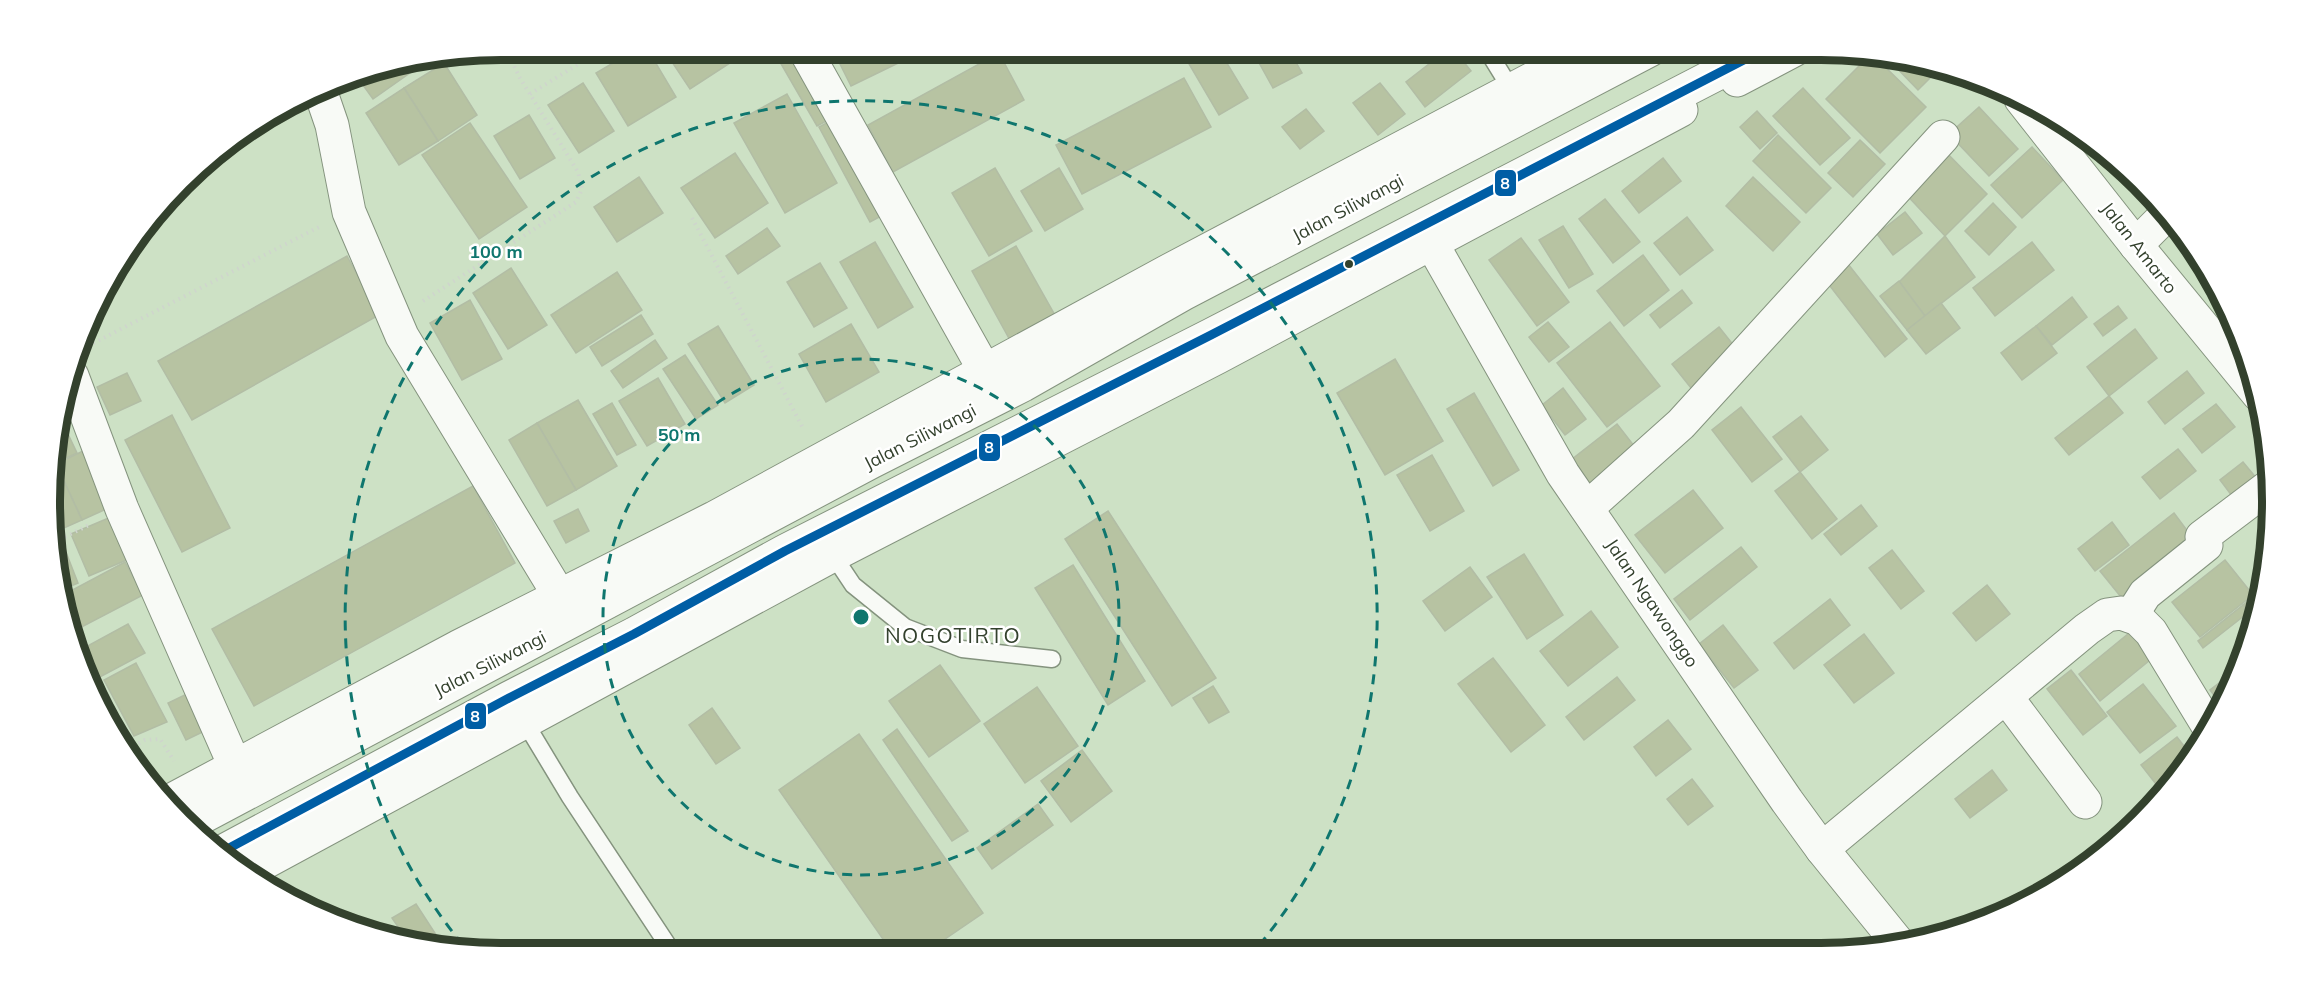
<svg xmlns="http://www.w3.org/2000/svg" width="2322" height="1003" font-family="Mulish,sans-serif">
  <style>
    .building { fill: #b7c3a2; stroke: #b2bda5; stroke-width: 1.5 }
    .lines { fill: none; stroke-linecap: round; stroke-linejoin: round }
    .lane-casing { stroke: #84937e; stroke-width: 19 }
    .street-casing { stroke: #84937e; stroke-width: 35 }
    .secondary-casing { stroke: #84937e; stroke-width: 35 }
    .highway-casing { stroke: #84937e; stroke-width: 35 }
    .path { stroke: #cfd5cd; stroke-width: 4; stroke-dasharray: 1.5 4.5; stroke-linecap: butt }
    .lane { stroke: #f8faf6; stroke-width: 16 }
    .street { stroke: #f8faf6; stroke-width: 33 }
    .secondary { stroke: #f8faf6; stroke-width: 33 }
    .highway { stroke: #f8faf6; stroke-width: 33 }
    .bus-1-casing { stroke: #fff; stroke-width: 14 }
    .bus-1 { stroke: #005ea5; stroke-width: 9 }
    .ring { fill: none; stroke: #0f766e; stroke-width: 3; stroke-dasharray: 10 8 }
    .bus-dot { fill: #33412d; stroke: #fff; stroke-width: 2 }
    .labels { text-anchor: middle; stroke-width: 5; stroke-linejoin: round; paint-order: stroke }
    .street-label { font-size: 18px; fill: #33412d; stroke: #fff }
    .quarter-label { font-size: 21px; letter-spacing: 1.5px; fill: #33412d; stroke: #fff }
    .rim { fill: none; stroke: #33412d; stroke-width: 8 }
    .centre { fill: #0f766e; stroke: #fff; stroke-width: 3 }
    .ring-label { font-size: 18px; text-anchor: middle; font-weight: bold; fill: #0f766e; stroke: #fff; stroke-width: 5; stroke-linejoin: round; paint-order: stroke }
    .line-badge { stroke: #fff; stroke-width: 2 }
    .badge-label { font-size: 16px; text-anchor: middle; font-weight: bold; fill: #fff }
  </style>
  <rect width="100%" height="100%" fill="#cde1c5"/>
  <!-- building -->
  <g class="building">
    <path d="M552,50H578L559,61Z"/>
    <path d="M635,50H648L676,97L628,126L596,73Z"/>
    <path d="M664,50H750L690,89Z"/>
    <path d="M773,50H795L834,117L817,126Z"/>
    <path d="M833,50H925L851,86Z"/>
    <path d="M1153,50H1184L1159,62Z"/>
    <path d="M1198,50H1219L1248,98L1219,115L1185,57Z"/>
    <path d="M1252,50H1289L1302,73L1273,88Z"/>
    <path d="M1447,50H1454L1471,71L1425,107L1406,82Z"/>
    <path d="M999,53L1024,100L893,172L868,125Z"/>
    <path d="M1868,57L1877,59L1926,107L1880,153L1826,99Z"/>
    <path d="M433,61L423,68L419,63Z"/>
    <path d="M1890,61L1939,69L1918,90Z"/>
    <path d="M444,63L477,115L438,141L404,88Z"/>
    <path d="M410,65L414,70L373,99L355,74Z"/>
    <path d="M1184,78L1211,127L1082,194L1056,145Z"/>
    <path d="M583,83L614,131L579,153L548,105Z"/>
    <path d="M1380,83L1405,114L1378,135L1353,103Z"/>
    <path d="M404,88L438,141L399,165L366,113Z"/>
    <path d="M1803,88L1850,138L1820,165L1773,116Z"/>
    <path d="M787,94L837,183L785,213L734,123Z"/>
    <path d="M1979,107L2018,149L1989,176L1949,134Z"/>
    <path d="M1306,109L1324,131L1300,149L1282,127Z"/>
    <path d="M1757,111L1777,133L1760,149L1740,127Z"/>
    <path d="M529,115L555,158L520,179L494,136Z"/>
    <path d="M834,119L885,214L870,222L819,127Z"/>
    <path d="M470,123L527,207L479,239L422,155Z"/>
    <path d="M1778,135L1831,188L1806,213L1753,161Z"/>
    <path d="M1860,140L1885,164L1853,197L1828,173Z"/>
    <path d="M2032,147L2063,180L2022,218L1991,185Z"/>
    <path d="M1942,148L1987,194L1945,236L1902,190Z"/>
    <path d="M735,153L768,203L715,238L681,188Z"/>
    <path d="M1663,158L1681,181L1639,213L1622,191Z"/>
    <path d="M995,168L1032,231L989,256L952,193Z"/>
    <path d="M1059,168L1083,209L1045,231L1021,191Z"/>
    <path d="M639,177L663,213L617,242L594,207Z"/>
    <path d="M1753,177L1800,222L1773,251L1726,206Z"/>
    <path d="M1605,199L1640,242L1613,263L1579,219Z"/>
    <path d="M1993,203L2016,227L1989,255L1965,231Z"/>
    <path d="M1905,212L1922,233L1893,255L1877,234Z"/>
    <path d="M1687,217L1713,250L1680,275L1654,243Z"/>
    <path d="M1563,226L1593,274L1569,288L1539,240Z"/>
    <path d="M767,228L780,246L738,274L726,256Z"/>
    <path d="M1945,236L1975,277L1925,316L1899,282Z"/>
    <path d="M1521,238L1569,302L1537,326L1489,260Z"/>
    <path d="M875,242L913,307L878,328L840,262Z"/>
    <path d="M2032,242L2054,270L1995,316L1973,288Z"/>
    <path d="M1016,246L1056,317L1011,342L972,271Z"/>
    <path d="M1643,255L1669,290L1624,326L1597,291Z"/>
    <path d="M347,256L379,315L192,420L158,361Z"/>
    <path d="M820,263L847,308L814,327L787,282Z"/>
    <path d="M1848,264L1907,339L1885,357L1826,281Z"/>
    <path d="M511,268L547,325L508,349L473,293Z"/>
    <path d="M617,272L642,310L576,353L551,315Z"/>
    <path d="M1899,281L1925,316L1907,330L1880,296Z"/>
    <path d="M1682,290L1692,303L1660,328L1650,315Z"/>
    <path d="M2072,297L2087,317L2052,345L2036,326Z"/>
    <path d="M470,300L502,359L462,380L430,323Z"/>
    <path d="M1941,303L1960,328L1926,354L1907,330Z"/>
    <path d="M2118,306L2127,318L2103,336L2094,324Z"/>
    <path d="M641,315L653,334L602,366L590,347Z"/>
    <path d="M1548,322L1569,347L1549,362L1529,337Z"/>
    <path d="M1610,322L1660,386L1607,427L1557,363Z"/>
    <path d="M851,324L879,372L826,402L799,354Z"/>
    <path d="M718,326L754,385L725,403L688,344Z"/>
    <path d="M2036,326L2057,353L2022,380L2001,353Z"/>
    <path d="M1719,327L1738,351L1691,388L1672,364Z"/>
    <path d="M2135,329L2157,358L2109,396L2087,367Z"/>
    <path d="M655,340L667,358L623,388L611,371Z"/>
    <path d="M685,355L718,405L696,419L663,369Z"/>
    <path d="M1395,359L1443,441L1385,475L1337,393Z"/>
    <path d="M2187,371L2204,393L2165,424L2148,402Z"/>
    <path d="M127,373L141,401L110,415L97,387Z"/>
    <path d="M658,378L685,424L647,446L619,401Z"/>
    <path d="M1563,388L1586,419L1565,435L1542,405Z"/>
    <path d="M1474,393L1519,470L1493,486L1447,409Z"/>
    <path d="M2109,396L2123,413L2069,455L2055,438Z"/>
    <path d="M578,400L617,466L576,490L537,423Z"/>
    <path d="M612,403L636,445L617,455L593,414Z"/>
    <path d="M2216,404L2235,427L2202,453L2183,429Z"/>
    <path d="M1741,407L1782,459L1752,482L1712,430Z"/>
    <path d="M58,413L77,453L53,464L58,414Z"/>
    <path d="M172,415L230,528L182,552L125,440Z"/>
    <path d="M1801,416L1828,450L1800,472L1773,437Z"/>
    <path d="M537,423L576,490L547,506L509,440Z"/>
    <path d="M1617,424L1642,456L1596,492L1571,460Z"/>
    <path d="M87,449L113,506L82,520L56,464Z"/>
    <path d="M2178,449L2196,471L2160,499L2142,477Z"/>
    <path d="M1432,455L1464,511L1430,531L1397,475Z"/>
    <path d="M2243,462L2262,485L2238,504L2220,480Z"/>
    <path d="M56,464L82,520L53,533L50,501L53,465Z"/>
    <path d="M1800,472L1837,519L1812,539L1775,491Z"/>
    <path d="M473,486L515,563L254,706L212,629Z"/>
    <path d="M1693,490L1723,528L1665,573L1635,535Z"/>
    <path d="M1861,505L1877,526L1841,555L1824,534Z"/>
    <path d="M578,509L589,531L566,543L554,521Z"/>
    <path d="M1108,511L1216,678L1172,706L1065,539Z"/>
    <path d="M2174,513L2198,545L2125,602L2100,571Z"/>
    <path d="M118,514L136,556L89,576L71,534Z"/>
    <path d="M2112,522L2129,545L2095,571L2078,549Z"/>
    <path d="M64,547L78,583L59,591L54,551Z"/>
    <path d="M1741,547L1757,567L1690,620L1674,599Z"/>
    <path d="M1892,550L1924,591L1901,609L1869,568Z"/>
    <path d="M1524,554L1563,615L1527,639L1487,577Z"/>
    <path d="M2225,560L2253,595L2200,637L2172,602Z"/>
    <path d="M125,562L143,595L74,631L61,596Z"/>
    <path d="M1073,565L1145,681L1108,705L1035,588Z"/>
    <path d="M1470,567L1492,597L1445,631L1423,601Z"/>
    <path d="M1987,585L2010,614L1976,641L1953,613Z"/>
    <path d="M2262,591L2255,620L2243,605Z"/>
    <path d="M1830,599L1850,625L1794,669L1774,643Z"/>
    <path d="M2243,605L2249,612L2203,648L2198,641Z"/>
    <path d="M1591,611L1618,647L1568,686L1540,651Z"/>
    <path d="M128,624L145,653L98,678L82,649Z"/>
    <path d="M1723,625L1758,670L1734,688L1699,644Z"/>
    <path d="M2134,629L2155,656L2100,701L2079,674Z"/>
    <path d="M1864,634L1894,673L1854,703L1824,665Z"/>
    <path d="M1493,658L1545,725L1511,752L1458,684Z"/>
    <path d="M136,663L167,722L134,736L104,680Z"/>
    <path d="M940,665L980,721L929,757L889,701Z"/>
    <path d="M2071,670L2107,716L2083,735L2047,689Z"/>
    <path d="M2236,670L2219,702L2210,690Z"/>
    <path d="M1617,677L1635,700L1584,740L1566,717Z"/>
    <path d="M2143,684L2176,726L2140,753L2107,712Z"/>
    <path d="M1213,686L1229,712L1209,723L1193,698Z"/>
    <path d="M1037,687L1078,746L1025,783L984,724Z"/>
    <path d="M193,691L211,728L186,740L168,703Z"/>
    <path d="M106,693L130,738L122,742L110,727L99,697Z"/>
    <path d="M712,708L740,748L716,764L689,725Z"/>
    <path d="M1668,720L1691,749L1656,776L1634,747Z"/>
    <path d="M897,729L968,831L952,841L883,740Z"/>
    <path d="M859,734L983,913L926,952H892L779,790Z"/>
    <path d="M2177,737L2191,755L2179,776L2163,793L2141,765Z"/>
    <path d="M1082,750L1112,791L1071,822L1041,781Z"/>
    <path d="M1992,770L2007,790L1970,818L1955,799Z"/>
    <path d="M1692,779L1713,806L1688,825L1667,799Z"/>
    <path d="M1038,804L1053,825L992,869L977,848Z"/>
    <path d="M416,904L442,944L405,937L392,918Z"/>
    <path d="M1981,913L1987,921L1962,927Z"/>
    <path d="M1742,941L1749,950H1730Z"/>
  </g>
  <g class="lines">
    <defs>
      <g id="lane">
        <path d="M1487,50L1511,89"/>
        <path d="M833,555L853,585L905,627L962,649L1052,659"/>
        <path d="M523,719L570,797L673,953"/>
      </g>
      <g id="street">
        <path d="M805,50L985,371"/>
        <path d="M320,90L332,125L349,212L402,336L559,595"/>
        <path d="M2021,99L2136,245L2259,395"/>
        <path d="M1432,244L1563,474L1787,801L1822,849L1899,944"/>
        <path d="M2136,245L2167,214"/>
        <path d="M72,376L122,509L235,766"/>
        <path d="M1587,508L1681,424L1943,137"/>
        <path d="M2131,616L2145,594L2206,545L2202,537L2271,485"/>
        <path d="M2007,698L2085,802"/>
        <path d="M1822,849L2087,629L2107,615L2121,613L2138,619L2151,632L2207,724"/>
      </g>
      <g id="secondary">
        <path d="M1737,80L1794,50"/>
        <path d="M170,801L458,647L714,518L1168,271L1587,50"/>
        <path d="M247,872L833,555L1218,357L1681,110"/>
      </g>
      <g id="highway">
        <path d="M189,824L871,462L1023,385L1183,294L1650,50"/>
        <path d="M220,853L509,698L634,634L785,551L1211,335L1763,50"/>
      </g>
    </defs>
    <!-- lane casing -->
    <use href="#lane" class="lane-casing"/>
    <!-- street casing -->
    <use href="#street" class="street-casing"/>
    <!-- secondary casing -->
    <use href="#secondary" class="secondary-casing"/>
    <!-- highway casing -->
    <use href="#highway" class="highway-casing"/>
    <!-- path -->
    <g class="path">
      <path d="M530,94L601,50"/>
      <path d="M692,218L804,430"/>
      <path d="M423,301L576,202L582,189L578,172L520,78L506,50"/>
      <path d="M88,346L319,227"/>
      <path d="M54,542L91,524"/>
      <path d="M128,749L145,740L160,739L174,761"/>
    </g>
    <!-- lane -->
    <use href="#lane" class="lane"/>
    <!-- street -->
    <use href="#street" class="street"/>
    <!-- secondary -->
    <use href="#secondary" class="secondary"/>
    <!-- highway -->
    <use href="#highway" class="highway"/>
    <defs>
      <path id="bus-1" d="M220,853L509,698L634,634L785,551L1211,335L1763,50"/>
    </defs>
    <!-- bus-1 casing -->
    <use href="#bus-1" class="bus-1-casing"/>
    <!-- bus-1 -->
    <use href="#bus-1" class="bus-1"/>
  </g>
  <!-- distance rings -->
  <g class="ring">
    <circle cx="861" cy="617" r="258"/>
    <path d="M463 945A516 516 0 1 1 1256 949"/>
  </g>
  <!-- markers -->
  <circle class="bus-dot" cx="1349" cy="264" r="5"/>
  <g class="labels">
    <!-- street labels -->
    <g class="street-label">
      <text transform="translate(1348 208) rotate(-28)" y="6">Jalan Siliwangi</text>
      <text transform="translate(2139 248) rotate(52)" y="6">Jalan Amarto</text>
      <text transform="translate(920 437) rotate(-27)" y="6">Jalan Siliwangi</text>
      <text transform="translate(1652 603) rotate(56)" y="6">Jalan Ngawonggo</text>
      <text transform="translate(490 664) rotate(-27)" y="6">Jalan Siliwangi</text>
    </g>
    <!-- quarter labels -->
    <g class="quarter-label">
      <text x="953" y="643">NOGOTIRTO</text>
    </g>
  </g>
  <!-- crop -->
  <path d="M0 0H2322V1003H0ZM501 60H1821A441 441 0 0 1 2262 501V502A441 441 0 0 1 1821 943H501A441 441 0 0 1 60 502V501A441 441 0 0 1 501 60Z" fill="#fff" fill-rule="evenodd"/>
  <path class="rim" d="M501 60H1821A441 441 0 0 1 2262 501V502A441 441 0 0 1 1821 943H501A441 441 0 0 1 60 502V501A441 441 0 0 1 501 60Z"/>
  <circle cx="861" cy="617" r="9" class="centre"/>
  <g class="ring-label">
    <text x="496" y="258">100 m</text>
    <text x="679" y="441">50 m</text>
  </g>
  <g class="line-badge">
    <rect x="1494" y="169" width="23" height="28" rx="6" fill="#005ea5"/>
    <rect x="978" y="433" width="23" height="29" rx="6" fill="#005ea5"/>
    <rect x="464" y="702" width="23" height="28" rx="6" fill="#005ea5"/>
  </g>
  <g class="badge-label">
    <text x="1505" y="189">8</text>
    <text x="989" y="453">8</text>
    <text x="475" y="722">8</text>
  </g>
</svg>
